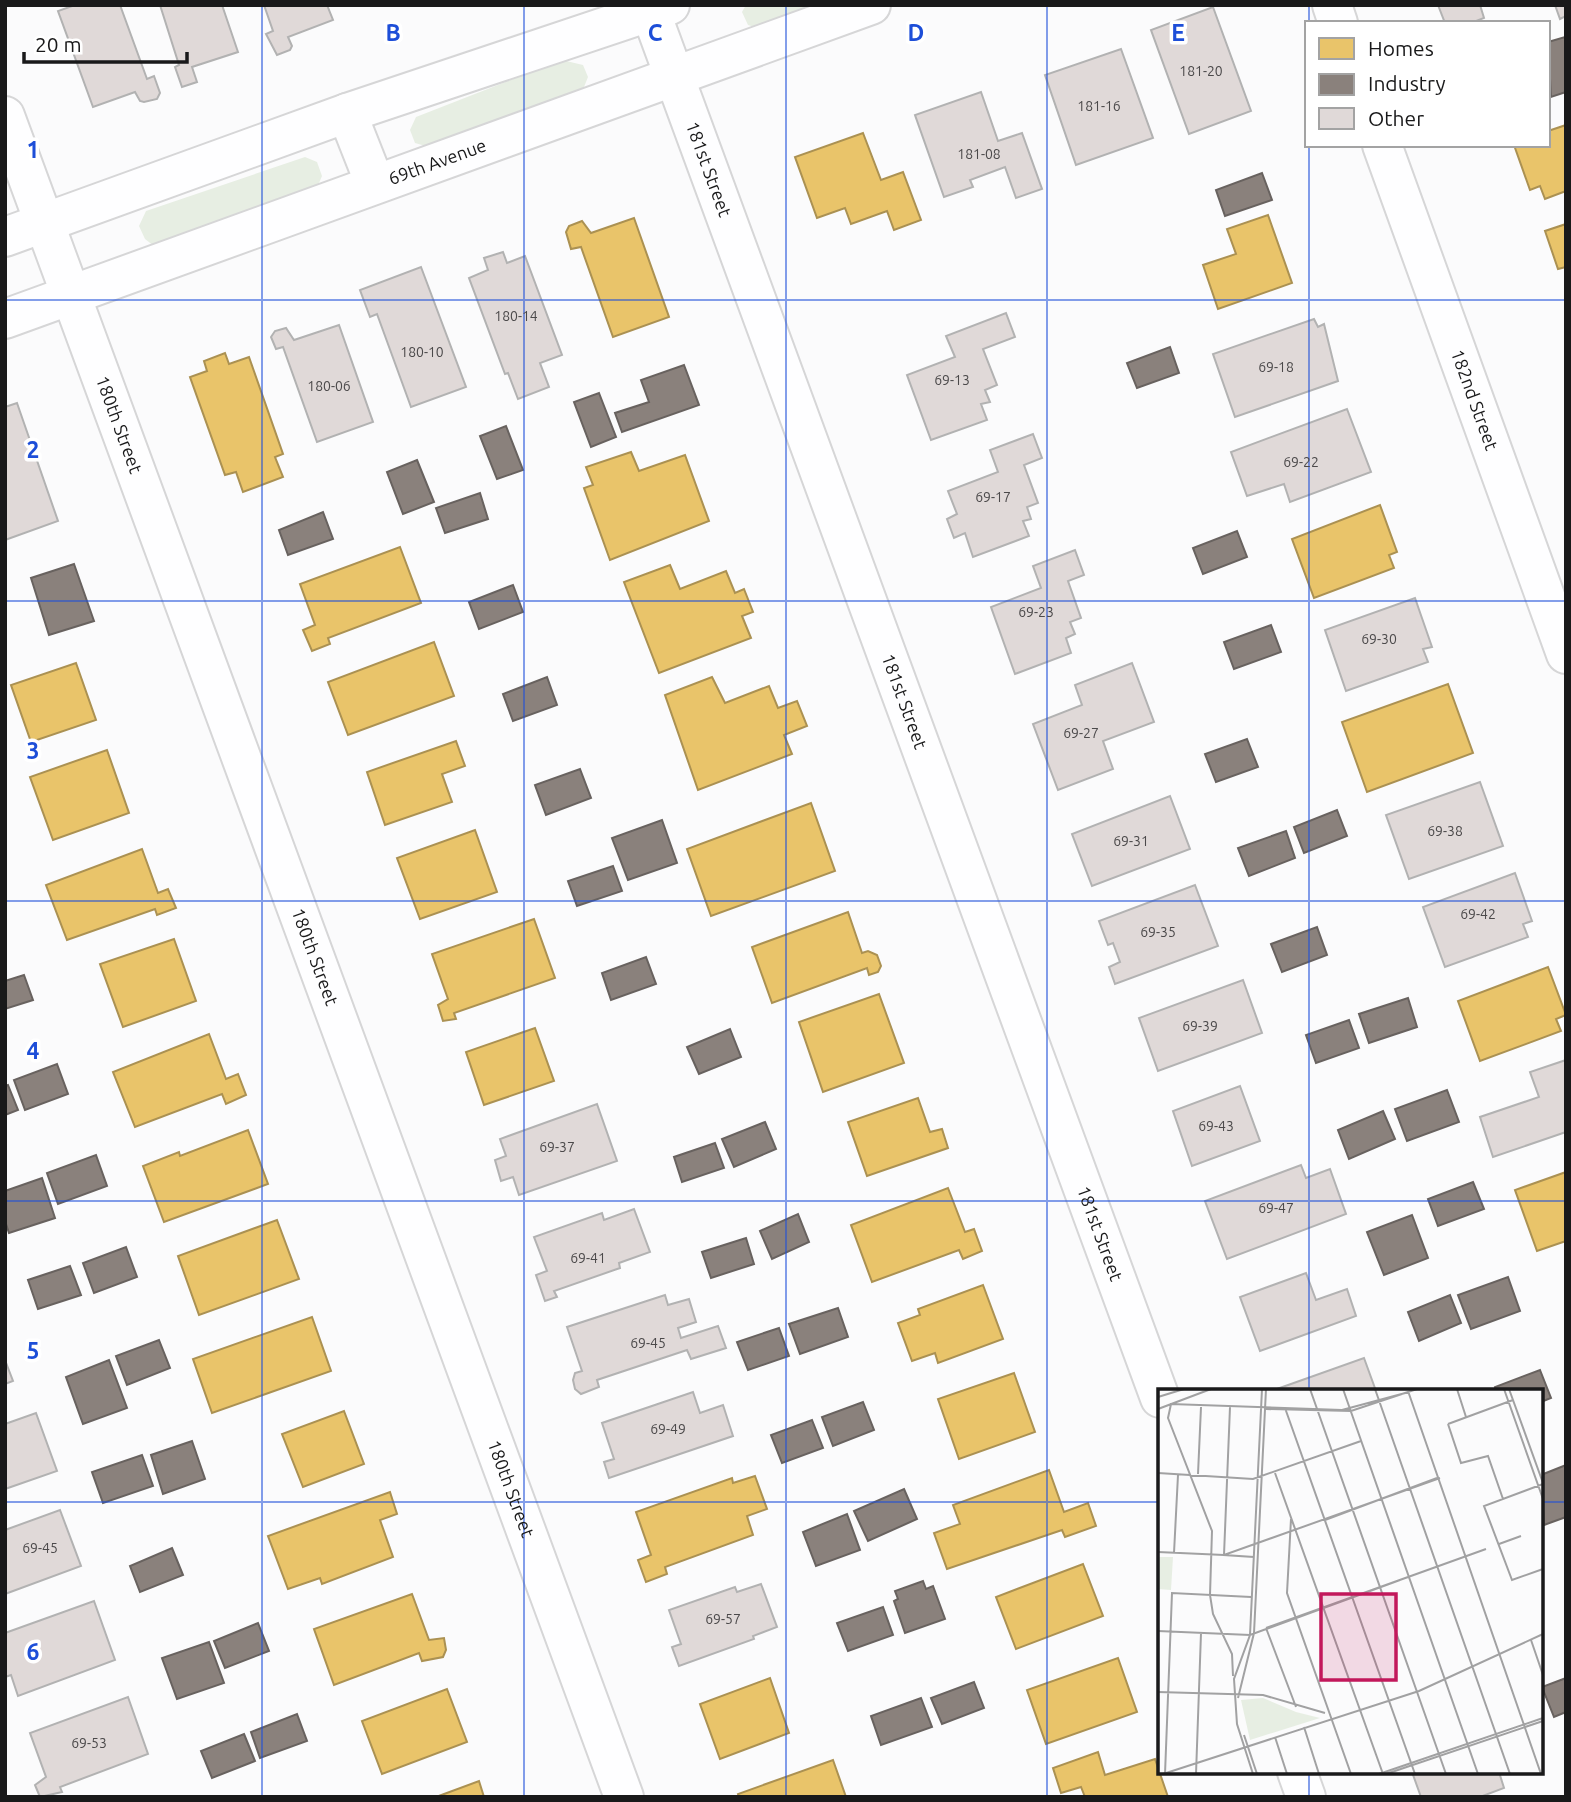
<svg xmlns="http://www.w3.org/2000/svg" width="1571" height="1802" font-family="Ubuntu,sans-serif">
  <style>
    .green { fill: #e7eee3 }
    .homes { fill: #e9c46a; stroke: #ab9152; stroke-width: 2 }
    .industry { fill: #8a817c; stroke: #68625f; stroke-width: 2 }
    .building { fill: #e0d9d8; stroke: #b2b2b2; stroke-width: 2 }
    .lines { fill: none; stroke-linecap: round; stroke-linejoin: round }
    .minor-casing { stroke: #d6d6d7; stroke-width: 42 }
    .minor { stroke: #fefeff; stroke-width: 38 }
    .grid { fill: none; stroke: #1d4ed8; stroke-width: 2; stroke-opacity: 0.55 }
    .labels { text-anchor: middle; stroke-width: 7; stroke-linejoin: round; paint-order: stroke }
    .number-label { font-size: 14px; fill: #4b494a }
    .street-label { font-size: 18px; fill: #19191a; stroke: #fff }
    .inset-road { fill: none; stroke: #a1a1a2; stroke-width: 2 }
    .view { fill: #c2185b; fill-opacity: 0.15; stroke: #c2185b; stroke-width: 3.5 }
    .inset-edge { fill: none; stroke: #19191a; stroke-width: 3.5 }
    .grid-label { font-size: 23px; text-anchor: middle; font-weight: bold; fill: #1d4ed8; stroke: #fff; stroke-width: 7; stroke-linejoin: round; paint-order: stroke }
  </style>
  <rect width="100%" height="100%" fill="#fbfbfc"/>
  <!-- green -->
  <g class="green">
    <path d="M746,5H826L761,29L748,25L742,12Z"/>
    <path d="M562,60L583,65L588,77L582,92L429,147L415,143L410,130L416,117Z"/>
    <path d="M305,157L317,162L322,176L316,190L154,246L145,239L139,226L146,211Z"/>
  </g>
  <!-- homes -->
  <g class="homes">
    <path d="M1566,125V191L1545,199L1540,186L1530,190L1514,145H1548V131Z"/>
    <path d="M863,133L881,180L903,172L921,220L894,230L887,211L851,224L845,208L817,218L795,157Z"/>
    <path d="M1268,215L1292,283L1218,309L1203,265L1236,254L1227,229Z"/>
    <path d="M634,218L669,317L613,337L581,247L571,249L566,232L569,226L582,221L591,233Z"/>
    <path d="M1566,224V267L1558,269L1545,231Z"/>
    <path d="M225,353L229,364L249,357L283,454L275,457L283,477L243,492L236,472L225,475L190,377L207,371L204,361Z"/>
    <path d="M631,452L639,471L685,455L709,521L610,560L584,488L593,485L586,467Z"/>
    <path d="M1380,505L1397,552L1389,555L1394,568L1314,598L1292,539Z"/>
    <path d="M400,547L421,603L328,638L330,644L312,651L303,630L315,625L300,584Z"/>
    <path d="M670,565L680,589L726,571L735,593L744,589L753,612L742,616L751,638L659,673L624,582Z"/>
    <path d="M434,642L454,696L348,735L328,682Z"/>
    <path d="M76,663L96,720L31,742L11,685Z"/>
    <path d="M712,677L725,703L769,686L778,708L797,701L807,726L784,735L792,754L698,790L665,695Z"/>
    <path d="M1448,684L1473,753L1367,792L1342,722Z"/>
    <path d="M456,741L465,766L442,774L452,802L385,825L367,772Z"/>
    <path d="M107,750L129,813L53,840L30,777Z"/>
    <path d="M811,803L835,871L711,916L687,849Z"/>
    <path d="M475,830L497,892L420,919L397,858Z"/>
    <path d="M142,849L158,893L168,889L176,908L157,915L155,909L67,940L46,885Z"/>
    <path d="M848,912L862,953L868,951L877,955L881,966L878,972L869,975L867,968L772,1003L752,947Z"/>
    <path d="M534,919L555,978L454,1013L456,1019L443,1021L438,1005L448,999L432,954Z"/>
    <path d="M174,939L196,1001L123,1027L100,964Z"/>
    <path d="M1548,967L1566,1015L1556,1019L1561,1031L1480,1061L1458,1001Z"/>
    <path d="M879,994L904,1063L823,1092L799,1022Z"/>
    <path d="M535,1028L554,1081L484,1105L466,1052Z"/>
    <path d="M209,1034L226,1079L238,1074L246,1095L226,1104L222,1094L135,1127L113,1072Z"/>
    <path d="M918,1098L930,1132L942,1129L948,1148L867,1176L848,1122Z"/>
    <path d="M248,1130L268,1184L164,1222L143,1166L179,1152L180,1156Z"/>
    <path d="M1566,1172V1241L1537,1251L1515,1190Z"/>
    <path d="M948,1188L965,1232L974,1229L982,1251L963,1259L959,1250L872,1282L851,1225Z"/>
    <path d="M277,1220L299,1279L199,1315L178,1256Z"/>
    <path d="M983,1285L1003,1339L938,1363L935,1353L912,1361L898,1323L920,1315L918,1309Z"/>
    <path d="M312,1317L331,1371L212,1413L193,1359Z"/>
    <path d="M1014,1373L1035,1432L959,1459L938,1399Z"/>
    <path d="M344,1411L364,1464L303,1487L282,1434Z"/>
    <path d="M1049,1470L1064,1512L1088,1503L1096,1526L1065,1537L1062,1530L947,1569L934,1533L960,1524L953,1505Z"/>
    <path d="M755,1476L767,1509L747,1516L753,1535L665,1567L667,1574L646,1582L638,1560L651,1555L636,1512L732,1478L733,1483Z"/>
    <path d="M390,1492L397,1514L380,1520L393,1557L322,1584L320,1578L288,1589L268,1536Z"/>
    <path d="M1083,1564L1103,1616L1016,1649L996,1597Z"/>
    <path d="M412,1594L429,1640L444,1638L446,1650L443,1657L422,1661L419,1653L334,1685L314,1629Z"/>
    <path d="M1118,1658L1137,1712L1046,1744L1027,1690Z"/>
    <path d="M770,1678L789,1733L720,1759L700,1704Z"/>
    <path d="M447,1689L467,1742L382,1774L362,1721Z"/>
    <path d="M1098,1752L1105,1775L1155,1759L1168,1797H1085L1081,1787L1061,1793L1053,1768Z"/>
    <path d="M833,1760L846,1797H739L738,1794Z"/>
    <path d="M479,1781L484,1797H436Z"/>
  </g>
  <!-- industry -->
  <g class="industry">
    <path d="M1565,37L1566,92L1551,97L1548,42Z"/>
    <path d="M1262,173L1272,200L1225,216L1216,190Z"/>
    <path d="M1170,347L1179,373L1137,388L1127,363Z"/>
    <path d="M684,365L699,405L622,432L615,413L649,402L641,380Z"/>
    <path d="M599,393L616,437L591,447L574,402Z"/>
    <path d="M506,426L523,470L497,479L480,436Z"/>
    <path d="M417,460L434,502L403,514L387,472Z"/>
    <path d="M480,493L488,519L445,533L436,508Z"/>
    <path d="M323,512L333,539L288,555L279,530Z"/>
    <path d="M1237,531L1247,557L1203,574L1193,548Z"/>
    <path d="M74,564L94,621L49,635L31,578Z"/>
    <path d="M513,585L523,612L479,629L469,602Z"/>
    <path d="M1271,625L1281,652L1234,669L1224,642Z"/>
    <path d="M547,677L557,705L513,721L503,694Z"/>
    <path d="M1247,739L1258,767L1216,782L1205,754Z"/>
    <path d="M580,769L591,798L546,815L535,785Z"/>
    <path d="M1337,810L1347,836L1304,853L1294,827Z"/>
    <path d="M662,820L677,863L628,880L612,838Z"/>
    <path d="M1286,831L1295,858L1249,876L1238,848Z"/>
    <path d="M613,866L622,891L577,906L568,881Z"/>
    <path d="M1317,927L1327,955L1282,972L1271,944Z"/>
    <path d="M646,957L656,984L611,1000L602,973Z"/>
    <path d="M24,975L33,1000L5,1009V981Z"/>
    <path d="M1408,998L1417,1027L1369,1043L1359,1014Z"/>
    <path d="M1349,1020L1359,1048L1316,1063L1306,1035Z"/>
    <path d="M730,1029L741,1057L699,1074L687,1047Z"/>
    <path d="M57,1064L68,1094L25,1110L14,1080Z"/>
    <path d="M8,1085L18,1110L5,1115V1086Z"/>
    <path d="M1447,1090L1459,1122L1407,1141L1395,1109Z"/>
    <path d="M1383,1111L1395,1139L1349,1159L1338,1130Z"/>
    <path d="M765,1122L776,1149L734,1167L722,1139Z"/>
    <path d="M715,1143L724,1168L682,1182L674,1157Z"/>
    <path d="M96,1155L107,1186L58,1204L47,1173Z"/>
    <path d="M42,1178L55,1218L9,1233L5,1221V1191Z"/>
    <path d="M1473,1182L1484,1209L1438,1226L1428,1199Z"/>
    <path d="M798,1214L809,1242L772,1259L760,1231Z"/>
    <path d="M1412,1215L1428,1258L1384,1275L1367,1232Z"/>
    <path d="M746,1238L754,1264L711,1278L702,1252Z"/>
    <path d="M126,1247L137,1277L94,1293L83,1263Z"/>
    <path d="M70,1266L81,1295L38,1309L28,1280Z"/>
    <path d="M1508,1277L1520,1311L1471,1329L1458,1295Z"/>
    <path d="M1450,1295L1461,1323L1419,1341L1408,1312Z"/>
    <path d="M838,1308L848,1337L800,1354L789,1324Z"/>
    <path d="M779,1328L789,1356L748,1370L737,1342Z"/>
    <path d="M159,1340L170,1368L127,1385L116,1356Z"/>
    <path d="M109,1360L127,1408L83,1424L66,1377Z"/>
    <path d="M1540,1370L1551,1398L1541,1402V1391H1496L1495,1387Z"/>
    <path d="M863,1402L874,1430L833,1446L822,1417Z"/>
    <path d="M812,1420L823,1448L782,1463L771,1435Z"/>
    <path d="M192,1441L205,1479L163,1494L151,1455Z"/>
    <path d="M142,1455L153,1486L103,1503L92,1472Z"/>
    <path d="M1566,1465V1517L1544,1525L1541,1475Z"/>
    <path d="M904,1489L917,1519L868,1541L854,1511Z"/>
    <path d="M847,1514L860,1550L816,1566L803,1532Z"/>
    <path d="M172,1548L183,1575L140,1592L130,1566Z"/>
    <path d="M923,1581L926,1589L933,1586L945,1619L905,1633L894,1601L898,1599L895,1591Z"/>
    <path d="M883,1607L893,1635L848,1651L837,1623Z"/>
    <path d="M258,1623L269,1651L225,1668L214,1641Z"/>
    <path d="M209,1642L224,1683L177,1699L162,1658Z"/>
    <path d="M1566,1678V1712L1554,1717L1542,1687Z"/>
    <path d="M974,1682L984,1708L942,1724L931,1698Z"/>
    <path d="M921,1698L932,1727L881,1745L871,1716Z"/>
    <path d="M297,1714L307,1741L260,1758L251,1732Z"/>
    <path d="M244,1734L255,1761L212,1778L201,1751Z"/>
  </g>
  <!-- building -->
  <g class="building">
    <path d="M75,5H120L147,79L154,76L160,93L157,99L144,102L140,101L135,92L93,107L58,11Z"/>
    <path d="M160,5H222L238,52L192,67L197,82L182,87L175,67L179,65Z"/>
    <path d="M264,5H327L333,20L288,37L292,46L290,50L277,55L266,34L273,31Z"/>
    <path d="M1438,5H1480L1484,18L1471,23H1445Z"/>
    <path d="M1555,5H1566V16L1560,19Z"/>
    <path d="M1213,7L1251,111L1189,134L1151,30Z"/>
    <path d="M1121,49L1153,138L1076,165L1045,75Z"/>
    <path d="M981,92L998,141L1022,133L1042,189L1016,198L1005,167L970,180L973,187L944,197L915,115Z"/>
    <path d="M503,252L507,263L525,256L562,355L540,363L549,387L518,399L508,373L505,374L469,278L488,270L484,258Z"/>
    <path d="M421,267L466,387L411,407L377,314L370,317L360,290Z"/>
    <path d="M1006,313L1015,337L983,349L997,385L985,390L990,402L981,404L987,420L931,440L907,375L955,357L946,336Z"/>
    <path d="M1314,319L1318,327L1324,324L1338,381L1235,417L1213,354Z"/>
    <path d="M339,325L373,422L317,442L283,347L276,349L271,337L275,331L286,328L294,340Z"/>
    <path d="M17,403L58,521L5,540V407Z"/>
    <path d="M1347,409L1371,472L1290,502L1284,484L1247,496L1231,452Z"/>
    <path d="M1033,434L1042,458L1024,465L1038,503L1027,507L1031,519L1023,521L1029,536L973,557L965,533L954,538L947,519L957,514L948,491L998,472L990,450Z"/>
    <path d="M1075,550L1084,575L1068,581L1081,618L1070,622L1075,634L1066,638L1071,653L1015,674L991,607L1041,588L1033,566Z"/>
    <path d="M1415,598L1432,647L1423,649L1428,662L1346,691L1325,630Z"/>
    <path d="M1132,663L1154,722L1103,741L1113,769L1058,790L1033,724L1082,705L1075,685Z"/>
    <path d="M1480,782L1503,846L1409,879L1386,815Z"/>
    <path d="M1170,796L1190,849L1092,886L1072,834Z"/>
    <path d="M1515,873L1532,921L1523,924L1528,937L1445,967L1423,907Z"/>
    <path d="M1195,885L1218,946L1115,984L1109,967L1120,962L1113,943L1108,945L1099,921Z"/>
    <path d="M1243,980L1262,1033L1158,1071L1139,1018Z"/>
    <path d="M1566,1060V1132L1493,1157L1480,1117L1539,1097L1530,1072Z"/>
    <path d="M1240,1086L1260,1141L1192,1166L1173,1111Z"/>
    <path d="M597,1104L617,1161L519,1195L513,1177L501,1181L495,1160L506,1156L500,1139Z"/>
    <path d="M1301,1165L1306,1178L1330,1169L1346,1214L1227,1259L1205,1201Z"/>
    <path d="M634,1209L650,1252L619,1263L620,1268L554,1291L557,1297L545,1301L536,1275L547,1271L534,1237L602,1213L604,1220Z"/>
    <path d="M1306,1273L1316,1300L1347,1289L1356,1316L1260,1351L1240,1297Z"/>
    <path d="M665,1295L668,1305L689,1299L696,1322L678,1328L681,1338L718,1326L726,1348L691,1359L687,1350L597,1380L599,1387L581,1394L575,1389L573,1380L575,1373L582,1371L567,1327Z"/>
    <path d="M1364,1358L1376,1391H1274V1390Z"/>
    <path d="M5,1360L13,1381L5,1384Z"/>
    <path d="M693,1392L700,1413L723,1405L733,1436L609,1478L604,1462L614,1459L602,1423Z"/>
    <path d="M36,1413L57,1471L5,1489V1424Z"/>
    <path d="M60,1510L81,1566L5,1594V1530Z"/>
    <path d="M761,1584L777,1627L753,1636L754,1639L679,1666L672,1647L681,1644L669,1610L735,1587L737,1592Z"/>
    <path d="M94,1601L115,1660L18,1696L11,1675L5,1677V1633Z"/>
    <path d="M128,1697L148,1754L60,1787L62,1792L40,1797L35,1785L46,1777L30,1733Z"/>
    <path d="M1412,1772H1499L1504,1788L1480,1797H1421Z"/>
  </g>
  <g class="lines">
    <defs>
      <g id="minor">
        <path id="s1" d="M648,5L1160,1398"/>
        <path d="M1332,5L1338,23"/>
        <path d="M347,113L375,184"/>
        <path id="s2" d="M5,116L624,1797"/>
        <path id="s3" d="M1382,145L1566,654"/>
        <path d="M5,237L347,113L670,5"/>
        <path id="s4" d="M5,319L871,5"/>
        <path d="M1297,1772L1306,1797"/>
      </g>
    </defs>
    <!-- minor casing -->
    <use href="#minor" class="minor-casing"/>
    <!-- minor -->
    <use href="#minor" class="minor"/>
  </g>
  <!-- grid -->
  <path class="grid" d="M262,5V1797M524,5V1797M786,5V1797M1047,5V1797M1309,5V23M1309,145V1391M5,300H1566M5,601H1566M5,901H1566M5,1201H1566M5,1502H1160M1541,1502H1566M1309,1772V1797"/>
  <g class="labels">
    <!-- number labels -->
    <g class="number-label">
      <text x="1201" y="76">181-20</text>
      <text x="1099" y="111">181-16</text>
      <text x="979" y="159">181-08</text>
      <text x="516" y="321">180-14</text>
      <text x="422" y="357">180-10</text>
      <text x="1276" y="372">69-18</text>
      <text x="952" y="385">69-13</text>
      <text x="329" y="391">180-06</text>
      <text x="1301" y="467">69-22</text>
      <text x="993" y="502">69-17</text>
      <text x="1036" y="617">69-23</text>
      <text x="1379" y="644">69-30</text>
      <text x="1081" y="738">69-27</text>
      <text x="1445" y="836">69-38</text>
      <text x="1131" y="846">69-31</text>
      <text x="1478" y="919">69-42</text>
      <text x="1158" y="937">69-35</text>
      <text x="1200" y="1031">69-39</text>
      <text x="1216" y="1131">69-43</text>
      <text x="557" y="1152">69-37</text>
      <text x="1276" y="1213">69-47</text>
      <text x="588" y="1263">69-41</text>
      <text x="648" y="1348">69-45</text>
      <text x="668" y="1434">69-49</text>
      <text x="40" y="1553">69-45</text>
      <text x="723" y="1624">69-57</text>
      <text x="89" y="1748">69-53</text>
    </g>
    <!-- street labels -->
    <g class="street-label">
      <text dy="6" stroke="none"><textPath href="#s4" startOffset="460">69th Avenue</textPath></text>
      <text dy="6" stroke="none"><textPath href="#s1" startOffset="175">181st Street</textPath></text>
      <text dy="6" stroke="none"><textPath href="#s3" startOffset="271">182nd Street</textPath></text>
      <text dy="6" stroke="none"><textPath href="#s2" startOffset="329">180th Street</textPath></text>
      <text dy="6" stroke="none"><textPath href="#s1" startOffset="742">181st Street</textPath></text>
      <text dy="6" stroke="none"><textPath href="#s2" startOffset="896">180th Street</textPath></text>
      <text dy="6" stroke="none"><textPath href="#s1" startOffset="1309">181st Street</textPath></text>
      <text dy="6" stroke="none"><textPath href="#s2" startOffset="1463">180th Street</textPath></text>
    </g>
  </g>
  <!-- overview -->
  <g transform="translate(1158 1389)">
    <rect width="385" height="385" fill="#fbfbfc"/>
    <path d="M0,168H15L13,201L0,200ZM105,309L138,323L162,329L92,351L83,311Z" fill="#e7eee3"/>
    <path class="inset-road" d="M152,0L288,385M185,0L320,385M217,0L352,385M299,0L308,28M346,0L385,110M351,0L385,94M250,2L383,385M0,8L26,0M72,18L66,166L96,168M127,19L257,385M0,20L53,0M108,20L193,22L259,0M290,35L303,74L330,67L345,110M290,35L355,11M0,84L95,90L203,52M117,84L225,385M40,85L43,18M385,95L326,117L354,191L385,180M133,130L129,204L193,385M167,131L279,89M341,155L363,147M0,163L66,166L282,89M16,164L20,86M108,239L328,160M108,239L138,318M0,242L92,246L242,191M373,251L385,286M75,287L74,265L55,225L52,206L54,142L10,29L13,15L184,21L251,3M0,303L105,306L167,324M80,309L96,244L108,0M146,338L161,385M86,346L99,385M117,348L129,385M5,385L261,302L385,245M7,385L14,204L93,208M38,385L43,244M95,385L79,335L76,290L92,246L104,0M221,385L385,329M228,385L385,332"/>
    <path class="view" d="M163,205H238V291H163Z"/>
    <rect width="385" height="385" class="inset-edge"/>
  </g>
  <g class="grid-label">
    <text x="393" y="41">B</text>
    <text x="655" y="41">C</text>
    <text x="916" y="41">D</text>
    <text x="1178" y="41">E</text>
    <text x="33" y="158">1</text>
    <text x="33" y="458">2</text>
    <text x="33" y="759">3</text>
    <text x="33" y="1059">4</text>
    <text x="33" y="1359">5</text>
    <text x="33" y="1660">6</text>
  </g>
  <!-- border -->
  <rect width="1571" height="1802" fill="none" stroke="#19191a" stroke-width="14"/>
  <!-- legend -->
  <rect x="1305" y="21" width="245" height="126" fill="#ffffff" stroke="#a3a3a3" stroke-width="2"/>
  <rect x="1319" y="38" width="35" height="21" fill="#e9c46a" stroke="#a3a3a3" stroke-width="2"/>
  <text x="1368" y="56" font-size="21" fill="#19191a">Homes</text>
  <rect x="1319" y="74" width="35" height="21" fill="#8a817c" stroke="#a3a3a3" stroke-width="2"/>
  <text x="1368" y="91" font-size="21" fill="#19191a">Industry</text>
  <rect x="1319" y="108" width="35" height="21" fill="#e0d9d8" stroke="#a3a3a3" stroke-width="2"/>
  <text x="1368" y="126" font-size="21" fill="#19191a">Other</text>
  <!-- scale -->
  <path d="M24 52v10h163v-10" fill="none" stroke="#19191a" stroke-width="3.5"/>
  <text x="35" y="52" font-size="21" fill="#19191a" stroke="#ffffff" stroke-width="5" paint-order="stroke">20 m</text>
</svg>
